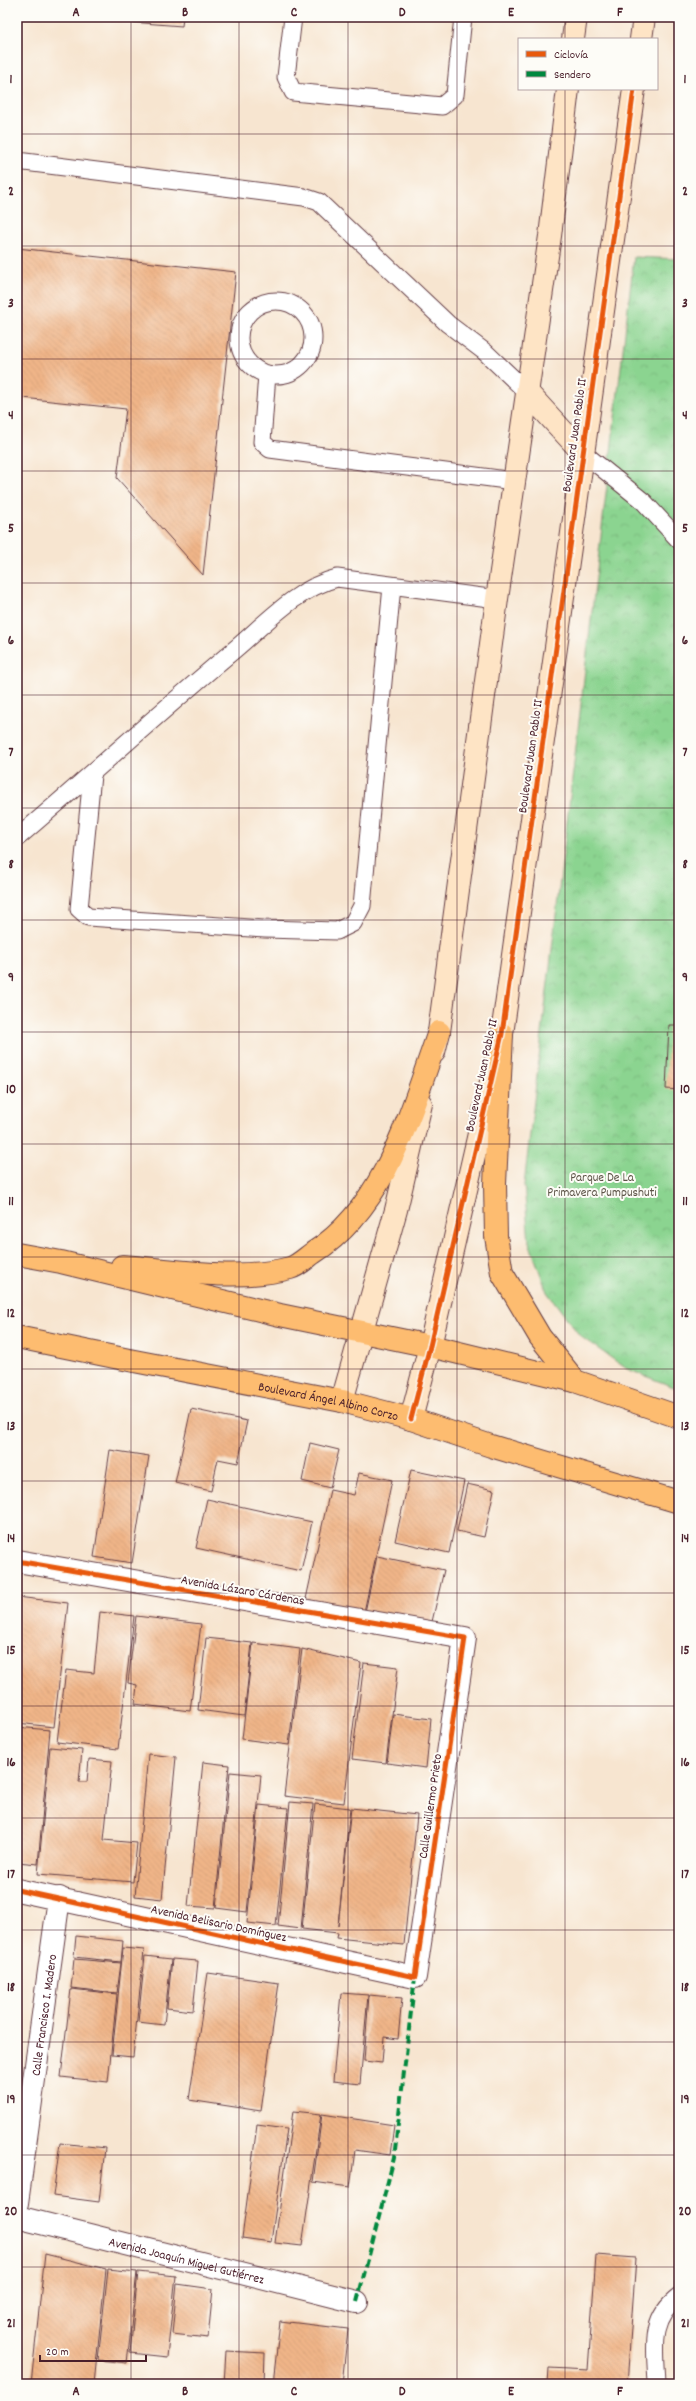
<svg xmlns="http://www.w3.org/2000/svg" width="696" height="2401" font-family="Dekko,sans-serif">
  <style>
    .park { fill: url(#park-crowns); stroke: #6a7a5e }
    .building { fill: url(#building-back-hatch) }
    .lines { fill: none; stroke-linecap: round; stroke-linejoin: round }
    .lane-casing { stroke: #643d44; stroke-width: 19 }
    .street-casing { stroke: #643d44; stroke-width: 24 }
    .secondary-casing { stroke: #643d44; stroke-width: 24 }
    .primary-casing { stroke: #643d44; stroke-width: 24 }
    .lane { stroke: #fff; stroke-width: 17 }
    .street { stroke: #fff; stroke-width: 22 }
    .secondary { stroke: #fee4c5; stroke-width: 22 }
    .primary { stroke: #fdbc6f; stroke-width: 22 }
    .quiet { stroke: #00873e; stroke-width: 4; stroke-dasharray: 8 4; stroke-linecap: butt }
    .cycleway-casing { stroke: #fdfcf7; stroke-width: 8 }
    .cycleway { stroke: #e8590c; stroke-width: 5 }
    .grid { fill: none; stroke: #4a1f2b; stroke-width: 1; stroke-opacity: 0.55 }
    .labels { text-anchor: middle; stroke-width: 4; stroke-linejoin: round; paint-order: stroke }
    .street-label { font-size: 13px; fill: #4a1f2b; stroke: #fdfcf7 }
    .park-label { font-size: 13px; fill: #5e5549; stroke: #fdfcf7 }
    .neatline { fill: none; stroke: #4a1f2b; stroke-width: 1.5 }
    .grid-label { font-size: 13px; text-anchor: middle; font-weight: bold; fill: #4a1f2b }
  </style>
  <defs>
    <pattern id="park-crowns" width="20" height="18" patternUnits="userSpaceOnUse"><rect width="20" height="18" fill="#8bd490"/><path d="M2 6a3 3 0 1 1 6 0M12 15a3 3 0 1 1 6 0" fill="none" stroke="#79b67c"/></pattern>
    <pattern id="building-back-hatch" width="6" height="6" patternUnits="userSpaceOnUse"><rect width="6" height="6" fill="#f0b588"/><path d="M-1 5l2 2M0 0l6 6M5-1l2 2" fill="none" stroke="#cf9b76"/></pattern>
  </defs>
  <rect width="100%" height="100%" fill="#fdfcf7"/>
  <filter id="ink" filterUnits="userSpaceOnUse"><feTurbulence type="fractalNoise" baseFrequency=".025" numOctaves="2"/><feDisplacementMap in="SourceGraphic" scale="8" xChannelSelector="R" yChannelSelector="G"/><feConvolveMatrix kernelMatrix="1 2 1 2 8 2 1 2 1" color-interpolation-filters="sRGB"/></filter>
  <filter id="wash" filterUnits="userSpaceOnUse"><feTurbulence type="fractalNoise" baseFrequency=".012" numOctaves="4" result="noise"/><feDisplacementMap in="SourceGraphic" scale="16" xChannelSelector="R" yChannelSelector="G"/><feGaussianBlur stdDeviation="0.9" result="paint"/><feColorMatrix in="noise" values="0 0 0 0 0 0 0 0 0 0 0 0 0 0 0 0 0 1.4 0 .05"/><feComposite in="paint" operator="in"/></filter>
  <g filter="url(#wash)">
    <rect width="100%" height="100%" fill="#f7e5d0"/>
    <!-- park -->
    <path class="park" d="M634,257L679,259V1389L627,1369L580,1336L547,1292L529,1242L524,1185Z"/>
    <g id="blocks">
      <!-- building -->
      <g class="building">
        <path d="M64,17H183L182,26Z"/>
        <path d="M17,248L236,272L203,575L117,478L126,409L23,398L17,439Z"/>
        <path d="M669,1025H679V1090L666,1089Z"/>
        <path d="M191,1409L247,1421L238,1463L218,1459L211,1491L175,1483Z"/>
        <path d="M310,1443L339,1450L330,1488L302,1481Z"/>
        <path d="M110,1450L149,1456L132,1563L94,1557Z"/>
        <path d="M411,1470L464,1481L449,1553L395,1541Z"/>
        <path d="M359,1473L392,1480L364,1612L306,1599L330,1490L354,1495Z"/>
        <path d="M467,1484L494,1490L484,1537L457,1531Z"/>
        <path d="M207,1499L312,1522L301,1571L196,1548Z"/>
        <path d="M377,1556L444,1570L431,1626L365,1612Z"/>
        <path d="M17,1597L68,1603L54,1727L17,1723Z"/>
        <path d="M100,1612L134,1616L118,1749L57,1742L66,1670L94,1673Z"/>
        <path d="M136,1616L201,1624L190,1711L135,1704L137,1685L128,1683Z"/>
        <path d="M206,1638L252,1643L244,1716L198,1710Z"/>
        <path d="M253,1643L300,1649L289,1745L242,1739Z"/>
        <path d="M302,1649L361,1663L344,1803L284,1796Z"/>
        <path d="M364,1663L398,1667L386,1763L352,1759Z"/>
        <path d="M393,1714L431,1719L426,1768L387,1763Z"/>
        <path d="M17,1727L50,1730L38,1864L17,1862Z"/>
        <path d="M50,1747L82,1750L79,1782H87L89,1759L112,1761L104,1840L137,1843L133,1882L38,1874Z"/>
        <path d="M148,1754L176,1757L162,1899L135,1896Z"/>
        <path d="M203,1762L229,1765L215,1908L188,1906Z"/>
        <path d="M230,1772L261,1775L247,1912L216,1908Z"/>
        <path d="M290,1802L313,1804L301,1929L278,1926Z"/>
        <path d="M315,1804L350,1808L338,1926L351,1808L417,1815L404,1945L337,1938L338,1933L302,1929Z"/>
        <path d="M259,1805L288,1808L276,1926L247,1923Z"/>
        <path d="M76,1936L123,1941L121,1962L74,1957Z"/>
        <path d="M123,1948L144,1950L133,2057L112,2055Z"/>
        <path d="M145,1956L171,1959L164,2025L138,2022Z"/>
        <path d="M74,1959L121,1963L117,1993L71,1988Z"/>
        <path d="M172,1959L198,1961L193,2011L167,2008Z"/>
        <path d="M208,1973L279,1983L261,2111L189,2100Z"/>
        <path d="M71,1989L117,1994L108,2082L61,2077Z"/>
        <path d="M341,1993L368,1995L360,2084L333,2081Z"/>
        <path d="M369,1995L402,1998L398,2039L384,2037L382,2063L364,2061Z"/>
        <path d="M293,2111L321,2114L302,2246L275,2243Z"/>
        <path d="M322,2114L394,2125L390,2155L355,2150L350,2187L313,2182Z"/>
        <path d="M257,2125L287,2129L271,2242L242,2238Z"/>
        <path d="M60,2143L105,2148L99,2202L53,2196Z"/>
        <path d="M45,2254L106,2269L94,2384H31Z"/>
        <path d="M596,2255L636,2258L627,2384H548L549,2368L588,2370Z"/>
        <path d="M108,2269L137,2272L127,2363L98,2360Z"/>
        <path d="M138,2272L176,2276L167,2357L130,2353Z"/>
        <path d="M177,2284L213,2289L208,2338L172,2334Z"/>
        <path d="M280,2321L348,2329L342,2384H273Z"/>
        <path d="M226,2351L265,2353L264,2384H224Z"/>
      </g>
    </g>
  </g>
  <g filter="url(#ink)">
    <use href="#blocks" fill-opacity="0" stroke="#643d44" stroke-width="1"/>
    <g class="lines">
      <defs>
        <g id="lane">
          <path d="M293,17L286,77L293,92L442,106L455,95L463,17"/>
          <path d="M17,161L304,197L319,202L448,324L485,352L528,393"/>
          <circle cx="276" cy="338" r="37"/>
          <path d="M267,374L262,442L270,449L514,481"/>
          <path d="M582,452L644,502L679,540"/>
          <path d="M92,775L79,909L88,917L265,929L337,931L353,923L362,906L392,586"/>
          <path d="M17,838C90,776 161,711 234,650C265,624 297,588 337,578L497,599"/>
          <path d="M657,2384C656,2350 648,2320 679,2297"/>
        </g>
        <g id="street">
          <path d="M17,1561L465,1638L415,1977L17,1890"/>
          <path id="s1" d="M17,2203L59,1898"/>
          <path id="s2" d="M17,2217L357,2302"/>
        </g>
        <g id="secondary">
          <path d="M573,39L576,17"/>
          <path d="M641,39L644,17"/>
          <path d="M528,393L582,452"/>
          <path d="M434,1052L439,1032L497,599L550,236L568,89"/>
          <path d="M342,1401L396,1210L421,1104"/>
          <path d="M411,1419L430,1346L502,1034L634,89"/>
        </g>
        <g id="primary">
          <path d="M502,1034L495,1184L496,1236L502,1273L540,1337L575,1381"/>
          <path d="M17,1254L61,1262L280,1315L430,1346L575,1381L679,1417"/>
          <path d="M122,1266C176,1270 237,1282 290,1268C298,1266 306,1258 313,1253C387,1206 411,1110 439,1032"/>
          <path id="s3" d="M17,1337L129,1360L342,1401L411,1419L491,1446L679,1502"/>
        </g>
      </defs>
      <!-- lane casing -->
      <use href="#lane" class="lane-casing"/>
      <!-- street casing -->
      <use href="#street" class="street-casing"/>
      <!-- secondary casing -->
      <use href="#secondary" class="secondary-casing"/>
      <!-- primary casing -->
      <use href="#primary" class="primary-casing"/>
      <!-- lane -->
      <use href="#lane" class="lane"/>
      <!-- street -->
      <use href="#street" class="street"/>
      <!-- secondary -->
      <use href="#secondary" class="secondary"/>
      <!-- primary -->
      <use href="#primary" class="primary"/>
      <!-- quiet -->
      <path class="quiet" d="M357,2302L394,2158L415,1977"/>
      <defs>
        <g id="cycleway">
          <path d="M411,1419L430,1346L502,1034L634,89"/>
          <path d="M17,1561L465,1638L415,1977L17,1890"/>
        </g>
      </defs>
      <!-- cycleway casing -->
      <use href="#cycleway" class="cycleway-casing"/>
      <!-- cycleway -->
      <use href="#cycleway" class="cycleway"/>
    </g>
  </g>
  <!-- grid -->
  <path class="grid" d="M131,17V2384M239,17V2384M348,17V2384M457,17V2384M565,17V39M565,89V2384M17,134H679M17,246H679M17,359H679M17,471H679M17,583H679M17,695H679M17,808H679M17,920H679M17,1032H679M17,1144H679M17,1257H679M17,1369H679M17,1481H679M17,1593H679M17,1706H679M17,1818H679M17,1930H679M17,2042H679M17,2155H679M17,2267H679"/>
  <g class="labels">
    <!-- street labels -->
    <g class="street-label">
      <text transform="translate(573 435) rotate(-82)" y="5">Boulevard Juan Pablo II</text>
      <text transform="translate(529 756) rotate(-82)" y="5">Boulevard Juan Pablo II</text>
      <text transform="translate(480 1075) rotate(-78)" y="5">Boulevard Juan Pablo II</text>
      <text dy="5" stroke="none"><textPath href="#s3" startOffset="318">Boulevard Ángel Albino Corzo</textPath></text>
      <text transform="translate(243 1589) rotate(10)" y="5">Avenida Lázaro Cárdenas</text>
      <text transform="translate(429 1806) rotate(-82)" y="5">Calle Guillermo Prieto</text>
      <text transform="translate(219 1922) rotate(12)" y="5">Avenida Belisario Domínguez</text>
      <text dy="5" stroke="none"><textPath href="#s1" startOffset="190">Calle Francisco I. Madero</textPath></text>
      <text dy="5" stroke="none"><textPath href="#s2" startOffset="175">Avenida Joaquín Miguel Gutiérrez</textPath></text>
    </g>
    <!-- park labels -->
    <g class="park-label">
      <text x="602" y="1181">Parque De La<tspan x="602" dy="15">Primavera Pumpushuti</tspan></text>
    </g>
  </g>
  <!-- margin -->
  <rect width="696" height="2401" fill="none" stroke="#fdfcf7" stroke-width="44"/>
  <!-- legend -->
  <rect x="518" y="38" width="140" height="52" fill="#fdfcf7" stroke="#b5a4a5"/>
  <rect x="526" y="51" width="20" height="6" fill="#e8590c" stroke="#b5a4a5"/>
  <text x="554" y="58" font-size="12" fill="#4a1f2b">Ciclovía</text>
  <rect x="526" y="71" width="20" height="6" fill="#00873e" stroke="#b5a4a5"/>
  <text x="554" y="78" font-size="12" fill="#4a1f2b">Sendero</text>
  <!-- scale -->
  <path d="M40 2355v6h106v-6" fill="none" stroke="#4a1f2b" stroke-width="2"/>
  <text x="46" y="2355" font-size="12" fill="#4a1f2b" stroke="#fdfcf7" stroke-width="3" paint-order="stroke">20 m</text>
  <rect x="22" y="22" width="652" height="2357" class="neatline"/>
  <g class="grid-label">
    <text x="76" y="16">A</text>
    <text x="185" y="16">B</text>
    <text x="294" y="16">C</text>
    <text x="402" y="16">D</text>
    <text x="511" y="16">E</text>
    <text x="620" y="16">F</text>
    <text x="11" y="83">1</text>
    <text x="685" y="83">1</text>
    <text x="11" y="195">2</text>
    <text x="685" y="195">2</text>
    <text x="11" y="307">3</text>
    <text x="685" y="307">3</text>
    <text x="11" y="419">4</text>
    <text x="685" y="419">4</text>
    <text x="11" y="532">5</text>
    <text x="685" y="532">5</text>
    <text x="11" y="644">6</text>
    <text x="685" y="644">6</text>
    <text x="11" y="756">7</text>
    <text x="685" y="756">7</text>
    <text x="11" y="868">8</text>
    <text x="685" y="868">8</text>
    <text x="11" y="981">9</text>
    <text x="685" y="981">9</text>
    <text x="11" y="1093">10</text>
    <text x="685" y="1093">10</text>
    <text x="11" y="1205">11</text>
    <text x="685" y="1205">11</text>
    <text x="11" y="1317">12</text>
    <text x="685" y="1317">12</text>
    <text x="11" y="1430">13</text>
    <text x="685" y="1430">13</text>
    <text x="11" y="1542">14</text>
    <text x="685" y="1542">14</text>
    <text x="11" y="1654">15</text>
    <text x="685" y="1654">15</text>
    <text x="11" y="1766">16</text>
    <text x="685" y="1766">16</text>
    <text x="11" y="1878">17</text>
    <text x="685" y="1878">17</text>
    <text x="11" y="1991">18</text>
    <text x="685" y="1991">18</text>
    <text x="11" y="2103">19</text>
    <text x="685" y="2103">19</text>
    <text x="11" y="2215">20</text>
    <text x="685" y="2215">20</text>
    <text x="11" y="2327">21</text>
    <text x="685" y="2327">21</text>
    <text x="76" y="2395">A</text>
    <text x="185" y="2395">B</text>
    <text x="294" y="2395">C</text>
    <text x="402" y="2395">D</text>
    <text x="511" y="2395">E</text>
    <text x="620" y="2395">F</text>
  </g>
</svg>
